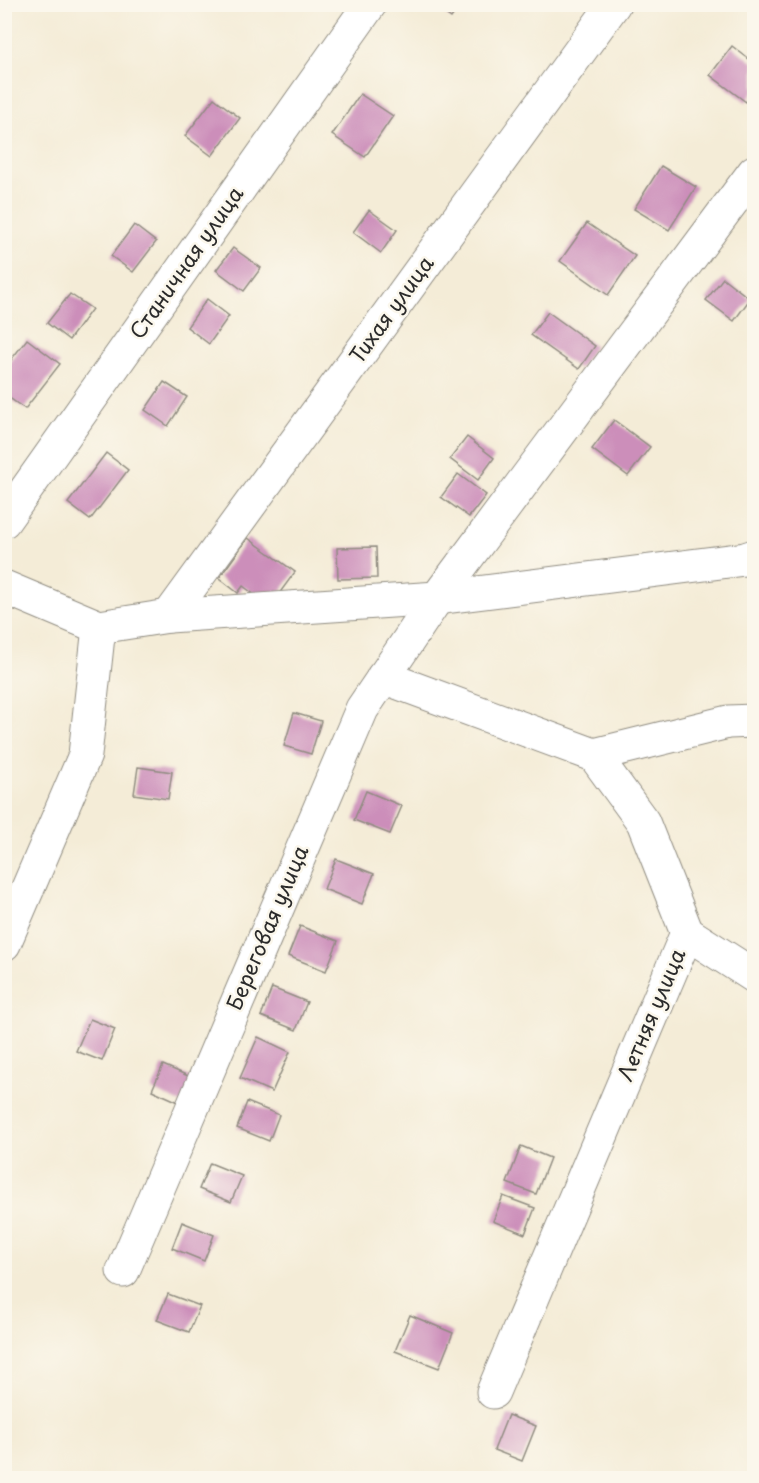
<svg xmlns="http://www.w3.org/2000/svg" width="759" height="1483" font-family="'Playpen Sans',sans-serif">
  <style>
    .building { fill: #cc8eba }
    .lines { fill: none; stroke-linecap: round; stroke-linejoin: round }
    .minor-casing { stroke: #908c81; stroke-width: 35 }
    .minor { stroke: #fff; stroke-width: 33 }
    .labels { text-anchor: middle; stroke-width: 5; stroke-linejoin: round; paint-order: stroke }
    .street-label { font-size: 21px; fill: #2b2b2b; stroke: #fbf7ec }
  </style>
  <rect width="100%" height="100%" fill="#fbf7ec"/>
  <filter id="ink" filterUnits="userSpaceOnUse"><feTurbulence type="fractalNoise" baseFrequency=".0167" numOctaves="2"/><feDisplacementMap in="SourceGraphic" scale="12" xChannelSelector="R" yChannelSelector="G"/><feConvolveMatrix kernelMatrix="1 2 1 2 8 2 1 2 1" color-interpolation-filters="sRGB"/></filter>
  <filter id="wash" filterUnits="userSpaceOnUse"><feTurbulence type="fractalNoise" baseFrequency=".008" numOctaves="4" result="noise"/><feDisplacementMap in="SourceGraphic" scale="24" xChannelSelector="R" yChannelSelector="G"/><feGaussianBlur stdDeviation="1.35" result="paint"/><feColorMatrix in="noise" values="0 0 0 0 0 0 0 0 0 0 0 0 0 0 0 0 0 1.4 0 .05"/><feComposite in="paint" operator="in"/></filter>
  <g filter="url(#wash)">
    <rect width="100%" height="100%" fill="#f4ecd7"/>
    <g id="blocks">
      <!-- building -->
      <g class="building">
        <path d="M432,4H461L451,18Z"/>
        <path d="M732,46L754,63V91L746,102L710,75Z"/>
        <path d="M360,94L393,116L365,157L332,135Z"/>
        <path d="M214,98L240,118L212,156L185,136Z"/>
        <path d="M661,166L696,187L669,230L634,209Z"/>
        <path d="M369,210L397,230L381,253L353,232Z"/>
        <path d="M587,223L635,256L608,295L560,261Z"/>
        <path d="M134,225L156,242L133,272L111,256Z"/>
        <path d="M233,248L261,268L244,291L216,270Z"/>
        <path d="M723,278L750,299L734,321L706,300Z"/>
        <path d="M70,294L92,309L69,340L47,323Z"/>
        <path d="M207,299L229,316L209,344L187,327Z"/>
        <path d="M548,312L595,346L579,369L531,335Z"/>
        <path d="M27,339L60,364L25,409L4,394V369Z"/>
        <path d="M164,382L187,397L168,426L145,410Z"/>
        <path d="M614,420L650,447L628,476L592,449Z"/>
        <path d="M467,437L494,458L478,480L450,459Z"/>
        <path d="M106,453L128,470L90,520L68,503Z"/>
        <path d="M458,474L486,495L469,517L441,497Z"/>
        <path d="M248,538L295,572L270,606L243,586L238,593L219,578Z"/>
        <path d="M376,547L377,578L338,579L337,548Z"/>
        <path d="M294,713L321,721L311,754L284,746Z"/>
        <path d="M138,767L172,772L168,799L134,794Z"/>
        <path d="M366,791L402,806L390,834L354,820Z"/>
        <path d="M336,859L374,874L362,904L324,889Z"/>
        <path d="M300,926L338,941L326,971L288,956Z"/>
        <path d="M272,988L307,1002L296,1030L261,1016Z"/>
        <path d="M90,1019L115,1029L102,1061L76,1051Z"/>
        <path d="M258,1037L290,1052L272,1092L240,1078Z"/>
        <path d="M163,1065L195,1079L183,1104L152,1090Z"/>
        <path d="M247,1102L279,1115L269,1141L237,1128Z"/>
        <path d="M521,1146L550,1158L536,1194L507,1183Z"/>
        <path d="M210,1163L242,1176L231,1202L199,1189Z"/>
        <path d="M503,1196L535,1208L525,1234L493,1221Z"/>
        <path d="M182,1222L214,1235L204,1261L172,1248Z"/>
        <path d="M168,1294L200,1306L189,1332L157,1320Z"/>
        <path d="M410,1315L453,1333L439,1368L395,1351Z"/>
        <path d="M508,1415L536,1426L522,1461L494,1450Z"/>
      </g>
    </g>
  </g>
  <g filter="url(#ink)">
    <use href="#blocks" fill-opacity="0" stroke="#908c81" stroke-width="1.5"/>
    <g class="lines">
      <defs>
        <g id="minor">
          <path d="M4,521L370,4"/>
          <path d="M4,587L99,627L169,616L437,598L745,559L754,556"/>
          <path d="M169,616L614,4"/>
          <path d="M383,677L594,755L643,822L687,933L493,1392"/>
          <path d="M594,755L728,722L754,721"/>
          <path d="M687,933L754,976"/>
          <path d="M4,944L85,755L99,627"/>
          <path d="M123,1271L362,709L437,598L754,172"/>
        </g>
      </defs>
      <!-- minor casing -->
      <use href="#minor" class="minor-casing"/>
      <!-- minor -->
      <use href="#minor" class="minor"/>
    </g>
  </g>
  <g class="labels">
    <!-- street labels -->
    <g class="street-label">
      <text transform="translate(187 263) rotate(-55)" y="7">Станичная улица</text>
      <text transform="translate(392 310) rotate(-54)" y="7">Тихая улица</text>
      <text transform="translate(268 928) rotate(-67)" y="7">Береговая улица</text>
      <text transform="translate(652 1015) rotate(-67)" y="7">Летняя улица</text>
    </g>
  </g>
  <!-- margin -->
  <rect width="759" height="1483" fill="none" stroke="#fbf7ec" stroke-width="24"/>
</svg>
